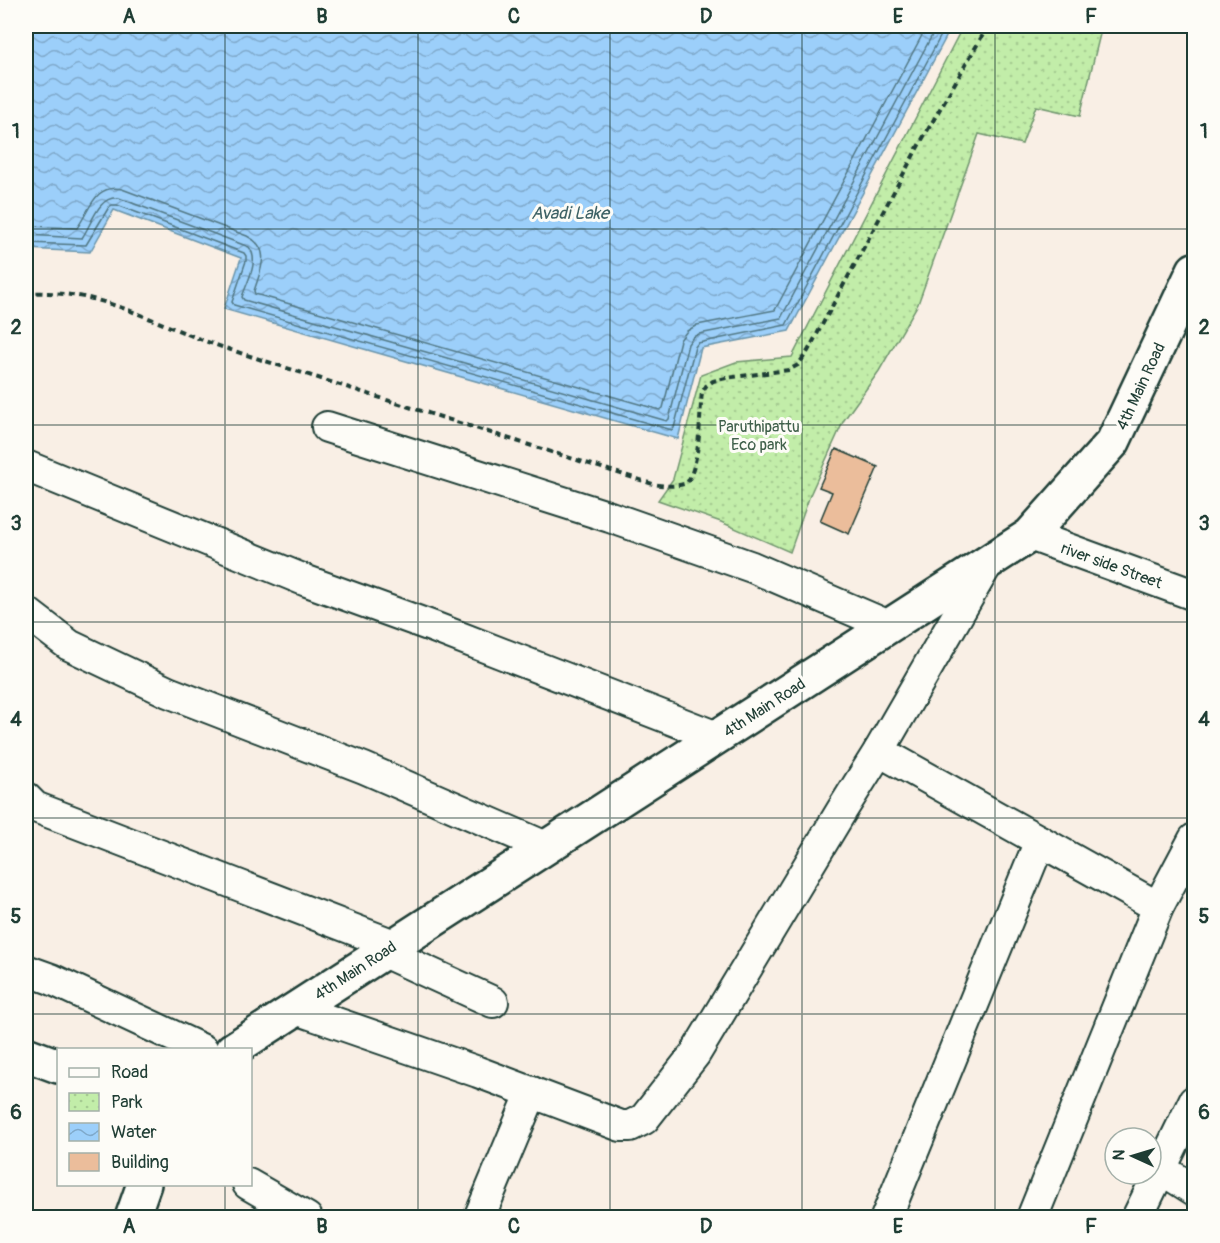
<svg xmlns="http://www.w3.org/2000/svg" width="1220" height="1243" font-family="Pangolin,sans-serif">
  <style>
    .park { fill: url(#park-dots); stroke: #70956e; stroke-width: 1.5 }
    .water { fill: url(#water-waves); stroke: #6a95ab; stroke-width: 1.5 }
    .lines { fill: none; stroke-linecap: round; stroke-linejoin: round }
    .shore { stroke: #517783; stroke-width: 1.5 }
    .building { fill: #ebbd9b; stroke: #1f3d34; stroke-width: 1.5 }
    .minor-casing { stroke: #1f3d34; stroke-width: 34 }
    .tertiary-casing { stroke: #1f3d34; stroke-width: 38 }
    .secondary-casing { stroke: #1f3d34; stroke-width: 38 }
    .path { stroke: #1f3d34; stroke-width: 4; stroke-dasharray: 6 4.5; stroke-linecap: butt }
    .minor { stroke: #fdfcf7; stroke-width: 30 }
    .tertiary { stroke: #fdfcf7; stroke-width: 33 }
    .secondary { stroke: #fdfcf7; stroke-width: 33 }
    .grid { fill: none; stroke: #1f3d34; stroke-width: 1.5; stroke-opacity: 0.55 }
    .labels { text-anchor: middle; stroke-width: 6; stroke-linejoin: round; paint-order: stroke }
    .street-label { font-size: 16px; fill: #1f3d34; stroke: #fdfcf7 }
    .park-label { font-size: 16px; fill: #40604b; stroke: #fdfcf7 }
    .water-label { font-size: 18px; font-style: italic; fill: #3e6266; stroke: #fdfcf7 }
    .neatline { fill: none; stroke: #1f3d34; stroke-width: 2 }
    .grid-label { font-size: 20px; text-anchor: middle; font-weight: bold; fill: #1f3d34 }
  </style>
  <defs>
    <pattern id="park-dots" width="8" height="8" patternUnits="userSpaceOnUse" patternTransform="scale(1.5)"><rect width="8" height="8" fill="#c2eda9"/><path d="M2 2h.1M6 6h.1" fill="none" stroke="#a6cc92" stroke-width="1.8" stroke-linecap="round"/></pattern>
    <pattern id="water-waves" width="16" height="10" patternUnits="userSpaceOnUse" patternTransform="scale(1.5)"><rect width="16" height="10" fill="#9ccffa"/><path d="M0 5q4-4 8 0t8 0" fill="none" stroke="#7fa9cb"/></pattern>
  </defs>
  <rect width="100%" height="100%" fill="#f9efe5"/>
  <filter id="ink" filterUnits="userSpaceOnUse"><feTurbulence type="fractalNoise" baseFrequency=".0167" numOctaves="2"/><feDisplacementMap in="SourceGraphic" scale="12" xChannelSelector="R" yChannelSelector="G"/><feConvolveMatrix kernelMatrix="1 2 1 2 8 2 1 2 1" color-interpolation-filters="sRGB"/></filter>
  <g filter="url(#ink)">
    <!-- park -->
    <path class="park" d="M963,26H1102L1080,116L1036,106L1022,144L979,134L918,304L879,371L844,420L810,495L790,552L721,522L658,500L673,479L701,375L736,362L792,357Z"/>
    <!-- water -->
    <path class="water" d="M26,26H952L789,331L701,348L678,439L224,309L241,258L114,210L90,252L26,249Z"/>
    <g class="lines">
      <!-- shore -->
      <g class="shore">
        <path d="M26,226L77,228C90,211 94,183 122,189L247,236C273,249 260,271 254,291L255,294L660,410L663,408L680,340L687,331L697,325L775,310L927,26"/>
        <path d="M26,235L82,238C92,224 98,195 119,198L249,247C260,261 247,282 242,297L244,300L667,421L669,419L688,344L693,337L699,334L781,318L937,26"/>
        <path d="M26,243L86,245L109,207L112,205H117L244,253L246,256V261L232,302L234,305L672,430L674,428L695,347L698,343L786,325L946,26"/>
      </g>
    </g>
    <!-- building -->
    <path class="building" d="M836,449L878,467L849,534L820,521L832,492L819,487Z"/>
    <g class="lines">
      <defs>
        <g id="minor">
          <path d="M327,427L610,517L752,567L889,626"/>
          <path d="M26,466L307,581L431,626L717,737"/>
          <path d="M1030,535L1194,595"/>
          <path d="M26,612L69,645L168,692L364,768L546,847"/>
          <path d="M879,751L1158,907"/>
          <path d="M26,798L35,807L394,945"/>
          <path d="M384,952L493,1002"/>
          <path d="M26,970L51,979L203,1050"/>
          <path d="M296,1009L478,1072L621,1126H630L644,1119L695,1054L842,810L879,751L989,561"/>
          <path d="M1161,1169L1194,1190"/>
          <path d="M248,1184L307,1218"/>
          <path d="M479,1218L532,1092"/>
          <path d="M886,1218L1040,841"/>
          <path d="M1032,1218L1158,907L1194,839"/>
          <path d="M1137,1218L1194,1101"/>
        </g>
        <path id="tertiary" d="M26,1054L58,1066"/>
        <g id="secondary">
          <path d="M232,1050L1030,535L1113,442L1194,270"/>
          <path d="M132,1218L144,1184"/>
        </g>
      </defs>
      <!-- minor casing -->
      <use href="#minor" class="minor-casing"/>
      <!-- tertiary casing -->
      <use href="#tertiary" class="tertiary-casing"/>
      <!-- secondary casing -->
      <use href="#secondary" class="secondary-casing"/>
      <!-- path -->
      <path class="path" d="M26,294C33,292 41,293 48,293C111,294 166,329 225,348C367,394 510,439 653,484C665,486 675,487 687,483C701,460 699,419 702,392L706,386L713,381L726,378L789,370L798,365L808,351L919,145L988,26"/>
      <!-- minor -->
      <use href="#minor" class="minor"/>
      <!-- tertiary -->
      <use href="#tertiary" class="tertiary"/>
      <!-- secondary -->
      <use href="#secondary" class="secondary"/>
    </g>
  </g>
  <!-- grid -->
  <path class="grid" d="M225,26V1050M418,26V1218M610,26V1218M802,26V1218M995,26V1218M26,229H1194M26,425H1194M26,622H1194M26,818H1194M26,1014H1194M225,1184V1218"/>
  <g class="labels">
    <!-- street labels -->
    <g class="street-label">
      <text transform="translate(1140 386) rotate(-65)" y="6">4th Main Road</text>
      <text transform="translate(1112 565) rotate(20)" y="6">river side Street</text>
      <text transform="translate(764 707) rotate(-33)" y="6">4th Main Road</text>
      <text transform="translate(355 970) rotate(-33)" y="6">4th Main Road</text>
    </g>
    <!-- park labels -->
    <g class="park-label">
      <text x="759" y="432">Paruthipattu<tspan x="759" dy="18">Eco park</tspan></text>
    </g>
    <!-- water labels -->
    <g class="water-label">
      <text x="570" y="219">Avadi Lake</text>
    </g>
  </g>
  <!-- margin -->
  <rect width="1220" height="1243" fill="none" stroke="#fdfcf7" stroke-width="66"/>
  <!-- legend -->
  <rect x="57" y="1048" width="195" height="138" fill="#fdfcf7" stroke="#a4b0a9" stroke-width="1.5"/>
  <rect x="69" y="1068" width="30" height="9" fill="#fdfcf7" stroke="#a4b0a9" stroke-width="1.5"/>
  <text x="111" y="1078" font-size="18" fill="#1f3d34">Road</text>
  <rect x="69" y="1093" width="30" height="18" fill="url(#park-dots)" stroke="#a4b0a9" stroke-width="1.5"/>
  <text x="111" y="1108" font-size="18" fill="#1f3d34">Park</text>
  <rect x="69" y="1123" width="30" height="18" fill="url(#water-waves)" stroke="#a4b0a9" stroke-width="1.5"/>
  <text x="111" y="1138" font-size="18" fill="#1f3d34">Water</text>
  <rect x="69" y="1153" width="30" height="18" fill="#ebbd9b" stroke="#a4b0a9" stroke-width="1.5"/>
  <text x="111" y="1168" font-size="18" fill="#1f3d34">Building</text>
  <!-- north arrow -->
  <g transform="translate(1133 1156) rotate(274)"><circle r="28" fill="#fdfcf7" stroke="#a4b0a9" stroke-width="1.5"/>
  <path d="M0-4.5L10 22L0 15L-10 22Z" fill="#1f3d34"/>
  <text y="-9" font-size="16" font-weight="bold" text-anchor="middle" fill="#1f3d34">N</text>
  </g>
  <rect x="33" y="33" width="1154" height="1177" class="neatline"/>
  <g class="grid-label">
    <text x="129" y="23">A</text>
    <text x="322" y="23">B</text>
    <text x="514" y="23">C</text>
    <text x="706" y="23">D</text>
    <text x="898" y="23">E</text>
    <text x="1091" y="23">F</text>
    <text x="16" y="138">1</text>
    <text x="1204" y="138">1</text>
    <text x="16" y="334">2</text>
    <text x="1204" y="334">2</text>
    <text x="16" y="530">3</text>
    <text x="1204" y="530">3</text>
    <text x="16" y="726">4</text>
    <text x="1204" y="726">4</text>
    <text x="16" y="923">5</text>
    <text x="1204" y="923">5</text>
    <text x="16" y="1119">6</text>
    <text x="1204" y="1119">6</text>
    <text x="129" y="1233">A</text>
    <text x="322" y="1233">B</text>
    <text x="514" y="1233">C</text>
    <text x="706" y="1233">D</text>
    <text x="898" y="1233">E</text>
    <text x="1091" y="1233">F</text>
  </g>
</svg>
